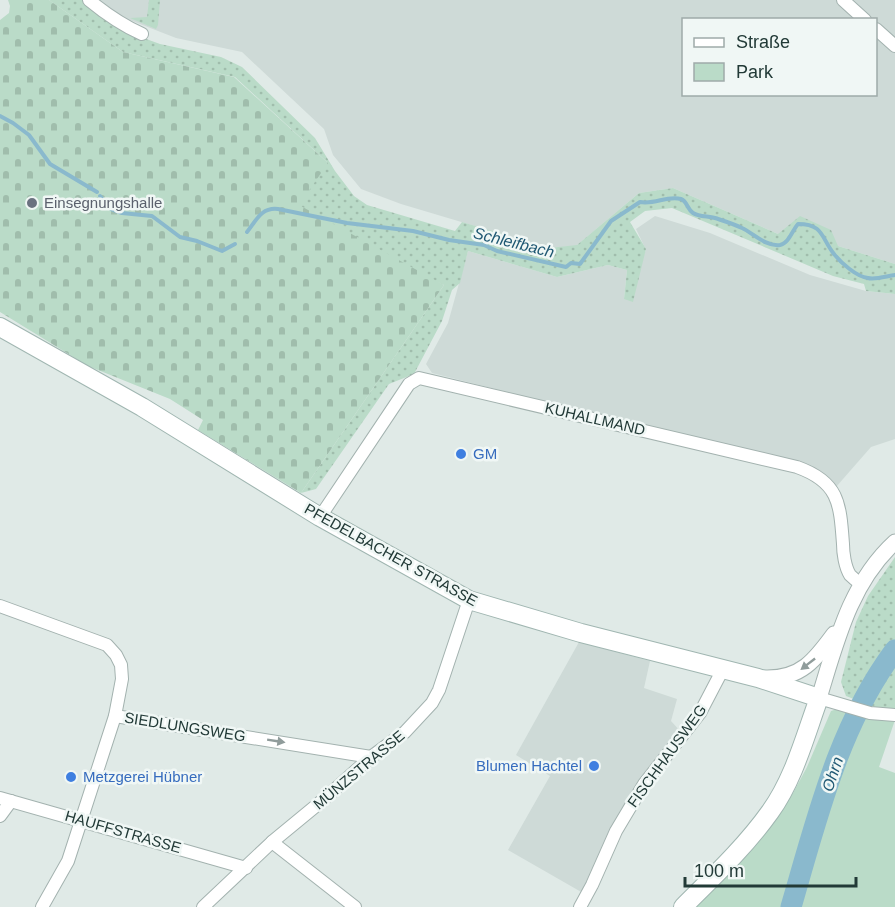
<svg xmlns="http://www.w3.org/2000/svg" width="895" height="907" font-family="Helvetica,sans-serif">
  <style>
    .built { fill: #cedad7; fill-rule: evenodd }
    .grass { fill: url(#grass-dots) }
    .cemetery { fill: url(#cemetery-stones) }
    .green { fill: #badbc8 }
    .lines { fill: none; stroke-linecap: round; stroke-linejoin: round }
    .stream { stroke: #8ab9cd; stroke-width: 4 }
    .river { stroke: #8ab9cd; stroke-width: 21 }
    .minor-casing { stroke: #a3b2af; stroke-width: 14 }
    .tertiary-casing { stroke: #a3b2af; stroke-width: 17 }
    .secondary-casing { stroke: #a0b6b1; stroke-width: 20 }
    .minor { stroke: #fff; stroke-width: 12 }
    .tertiary { stroke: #fff; stroke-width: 15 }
    .secondary { stroke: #fff; stroke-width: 18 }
    .oneway { fill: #909c9b }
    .worship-dot { fill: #6b7280; stroke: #f0f7f5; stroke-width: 2 }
    .shop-dot { fill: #3f7fe0; stroke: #f0f7f5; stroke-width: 2 }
    .labels { text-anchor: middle; stroke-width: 5; stroke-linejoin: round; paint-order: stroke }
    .worship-label { font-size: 15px; fill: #5b616d; stroke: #f0f7f5; text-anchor: start }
    .street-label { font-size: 15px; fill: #223a37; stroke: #f0f7f5 }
    .shop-label { font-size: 15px; fill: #366cbe; stroke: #f0f7f5; text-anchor: start }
    .water-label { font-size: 16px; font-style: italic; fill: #1f5873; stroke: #f0f7f5 }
  </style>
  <defs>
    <pattern id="grass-dots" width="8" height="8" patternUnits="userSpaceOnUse" patternTransform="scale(1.5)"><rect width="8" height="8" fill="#badbc8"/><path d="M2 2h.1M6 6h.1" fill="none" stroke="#a0bdac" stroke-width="1.8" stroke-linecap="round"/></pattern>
    <pattern id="cemetery-stones" width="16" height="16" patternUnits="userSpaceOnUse" patternTransform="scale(1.5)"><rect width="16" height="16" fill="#badbc8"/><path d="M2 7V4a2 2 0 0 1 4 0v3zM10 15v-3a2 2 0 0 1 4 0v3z" fill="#a0bdac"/></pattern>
  </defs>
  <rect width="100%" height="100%" fill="#e0eae7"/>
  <!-- built -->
  <g class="built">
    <path d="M95,0H895V264L838,246L778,234L673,188L639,193L576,246L549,248L401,204L361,189L333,155L324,129L242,52L176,38L122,17ZM684,20H876V94H684Z"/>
    <path d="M655,216L710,233L810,275L866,291L895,294V439L871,447L836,487L817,470L432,373L426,364L448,323L468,251L557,277L608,265L627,270L624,299L646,250L636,229Z"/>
    <path d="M579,642L650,661L644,688L677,699L671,721L681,732L583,893L508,850L550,776L516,755Z"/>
  </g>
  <!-- grass -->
  <g class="grass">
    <path d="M49,0H82L102,17L127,32L160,44L221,57L242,67L315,138L335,171L354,196L367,205L455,231L462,222L549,248L577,245L639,193L673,188L778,234L800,216L831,230L838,246L895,264V294L866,291L864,284L833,276L672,208L645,211L630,222L646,249L633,302L624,299L627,270L608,265L557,277L468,251L460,283L452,290L442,321L414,374L389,384L316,489L301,493L444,285L0,89L328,163L235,77L123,52Z"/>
    <path d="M149,0H160L158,25L156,29L130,18L147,17Z"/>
    <path d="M895,557V715L846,696L841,682L856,622L868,596Z"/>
  </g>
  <!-- cemetery -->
  <path class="cemetery" d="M8,0H49L123,52L234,77L328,163L299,205L444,285L301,493L198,430L203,420L170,399L88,366L0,312V20L9,13L10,6Z"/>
  <!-- green -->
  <path class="green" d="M840,708L895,720L879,767L895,773V907H683L774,820L793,793L807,767L831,711Z"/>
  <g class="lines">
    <!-- stream -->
    <g class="stream">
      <path d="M0,116L13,123L29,135L50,164L97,192"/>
      <path d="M100,196L111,209L122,213L152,216L180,237L197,241L222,251L235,244"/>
      <path d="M247,232C256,221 261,207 278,209L347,223L413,231L449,240L484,245L497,251L566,267L571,263L580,264L611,221L640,202C655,205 667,195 681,199C687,201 687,209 693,213C699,217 708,216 715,218C724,221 734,224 742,228C753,233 766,247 780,245C789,243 792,231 798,224C824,224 821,238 834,254C841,263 857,277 868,278C875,280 887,276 895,275"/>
    </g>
    <!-- river -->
    <path class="river" d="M791,907C817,818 839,725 895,650"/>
    <defs>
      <g id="minor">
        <path d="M89,0C106,14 122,25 142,34"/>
        <path d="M843,0L865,20"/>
        <path d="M876,29L895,46"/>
        <path d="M320,517L409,384L419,378L797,467C839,482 840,503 843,544C843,553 845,567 850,575C853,578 858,582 861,584"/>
        <path d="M0,606L107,645L116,655L121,665L122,679L115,716L68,861L42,907"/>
        <path d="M819,698L870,713L895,715"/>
        <path d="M115,716L371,757"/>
        <path d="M0,798L246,868"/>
        <path d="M0,816L11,801"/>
        <path d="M272,842L355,907"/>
        <path d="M203,907L272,842L323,800L371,757L405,732L432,703L439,690L469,600"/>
        <path d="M580,907L592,885L616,831L644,784L700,713L723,669"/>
      </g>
      <g id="tertiary">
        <path d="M765,678C801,679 815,660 834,634"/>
        <path d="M819,698C836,643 850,583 895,542"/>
      </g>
      <path id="secondary" d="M0,327L142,407L320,517L469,600L581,633L758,678L819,698C805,736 794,779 770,812C745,847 713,877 683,907"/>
    </defs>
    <!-- minor casing -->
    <use href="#minor" class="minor-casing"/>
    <!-- tertiary casing -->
    <use href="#tertiary" class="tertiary-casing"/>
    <!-- secondary casing -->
    <use href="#secondary" class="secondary-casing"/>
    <!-- minor -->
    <use href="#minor" class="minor"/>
    <!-- tertiary -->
    <use href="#tertiary" class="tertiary"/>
    <!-- secondary -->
    <use href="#secondary" class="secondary"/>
  </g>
  <!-- one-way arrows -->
  <defs><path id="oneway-solid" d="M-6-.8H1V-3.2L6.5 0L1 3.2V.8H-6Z" transform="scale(1.5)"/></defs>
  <g class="oneway">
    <use href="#oneway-solid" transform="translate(808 664) rotate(142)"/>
    <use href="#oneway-solid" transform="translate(276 741) rotate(9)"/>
  </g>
  <!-- markers -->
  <circle class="worship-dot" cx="32" cy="203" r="6"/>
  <g class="shop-dot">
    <circle cx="461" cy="454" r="6"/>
    <circle cx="594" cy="766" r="6"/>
    <circle cx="71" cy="777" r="6"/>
  </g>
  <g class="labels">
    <!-- worship labels -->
    <g class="worship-label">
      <text x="44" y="208">Einsegnungshalle</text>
    </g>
    <!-- street labels -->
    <g class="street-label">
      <text transform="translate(595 419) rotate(13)" y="5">KUHALLMAND</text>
      <text transform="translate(391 555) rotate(29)" y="5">PFEDELBACHER STRASSE</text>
      <text transform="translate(185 727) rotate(9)" y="5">SIEDLUNGSWEG</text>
      <text transform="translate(667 756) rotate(-54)" y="5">FISCHHAUSWEG</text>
      <text transform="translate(359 770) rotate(-40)" y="5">MÜNZSTRASSE</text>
      <text transform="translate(123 832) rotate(16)" y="5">HAUFFSTRASSE</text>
    </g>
    <!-- shop labels -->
    <g class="shop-label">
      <text x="473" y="459">GM</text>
      <text x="582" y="771" text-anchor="end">Blumen Hachtel</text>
      <text x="83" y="782">Metzgerei Hübner</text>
    </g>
    <!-- water labels -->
    <g class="water-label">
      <text transform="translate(514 242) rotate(14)" y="6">Schleifbach</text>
      <text transform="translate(832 774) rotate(-71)" y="6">Ohrn</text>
    </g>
  </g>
  <!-- legend -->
  <rect x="682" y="18" width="195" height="78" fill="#f0f7f5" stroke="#9eaba9" stroke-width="1.5"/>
  <rect x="694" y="38" width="30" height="9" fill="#ffffff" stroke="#9eaba9" stroke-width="1.5"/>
  <text x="736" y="48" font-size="18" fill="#223a37">Straße</text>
  <rect x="694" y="63" width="30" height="18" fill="#badbc8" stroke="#9eaba9" stroke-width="1.5"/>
  <text x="736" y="78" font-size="18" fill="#223a37">Park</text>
  <!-- scale -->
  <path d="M685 877v9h171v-9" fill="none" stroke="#223a37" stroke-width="3"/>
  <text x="694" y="877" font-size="18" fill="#223a37" stroke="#f0f7f5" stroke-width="4.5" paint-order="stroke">100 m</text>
</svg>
